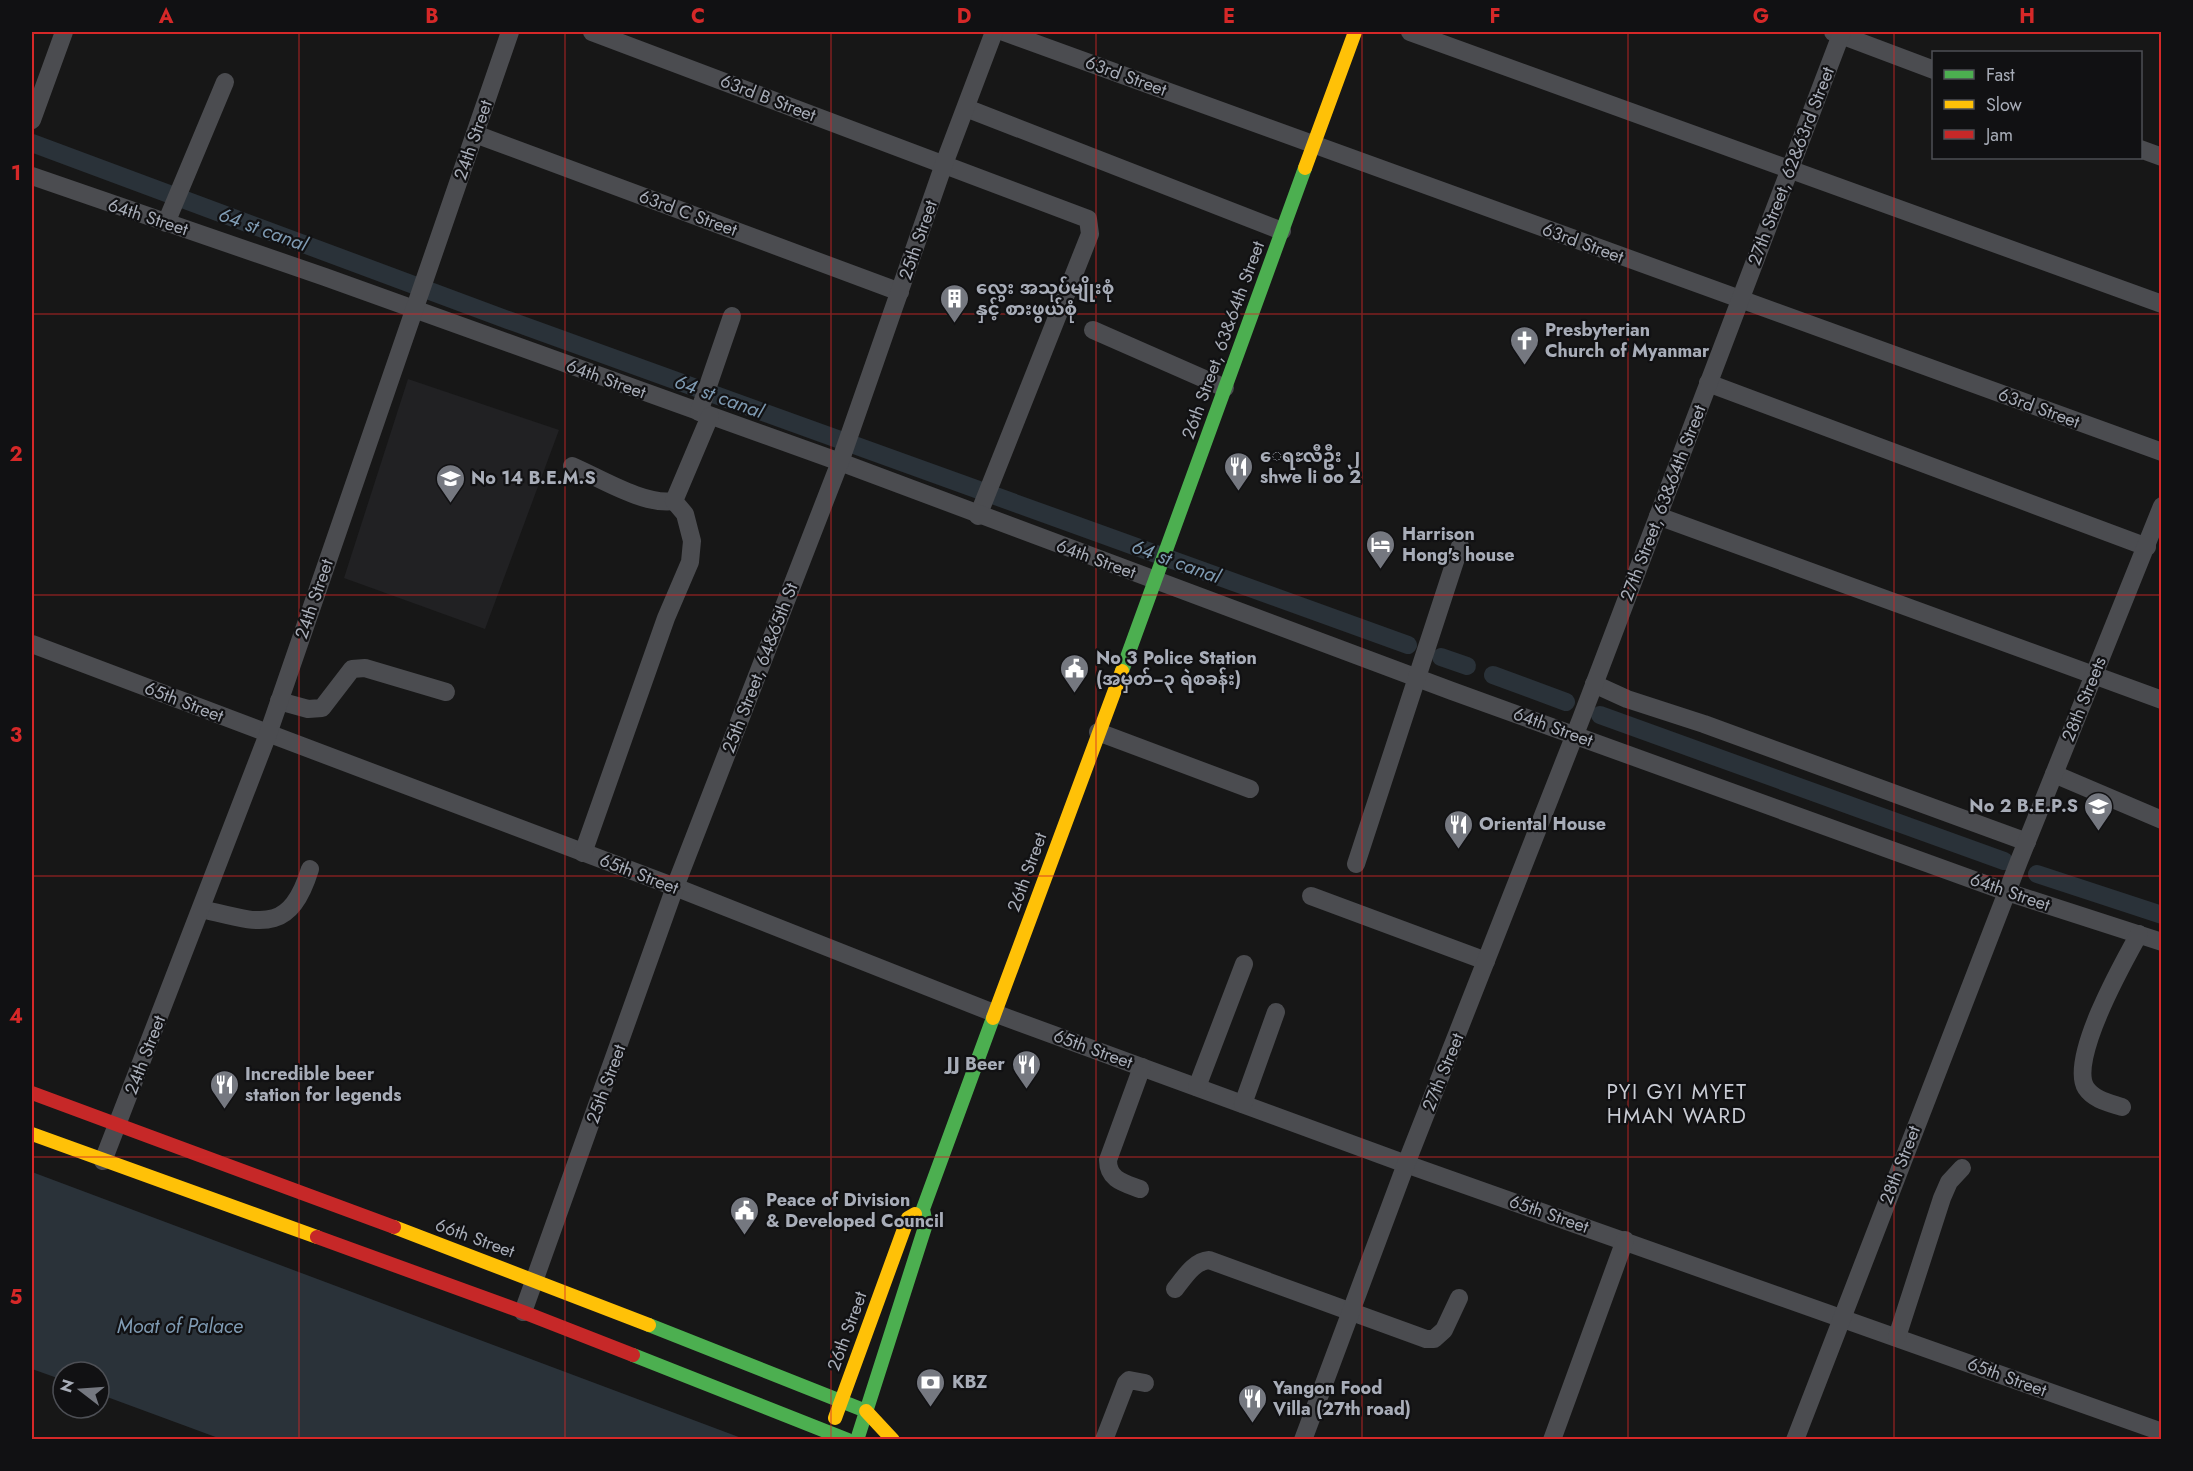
<svg xmlns="http://www.w3.org/2000/svg" width="2193" height="1471" font-family="Jost,'Noto Sans Myanmar',sans-serif">
  <style>
    .built { fill: #212123 }
    .water { fill: #2a3239 }
    .lines { fill: none; stroke-linecap: round; stroke-linejoin: round }
    .canal { stroke: #2a3239; stroke-width: 18 }
    .street { stroke: #4b4c50; stroke-width: 18 }
    .fast { stroke: #4caf50; stroke-width: 14 }
    .slow { stroke: #ffc107; stroke-width: 14 }
    .jam { stroke: #c62828; stroke-width: 14 }
    .grid { fill: none; stroke: #d62828; stroke-width: 1.5; stroke-opacity: 0.55 }
    .labels { text-anchor: middle; stroke-width: 4.5; stroke-linejoin: round; paint-order: stroke }
    .street-label { font-size: 18px; fill: #a8adb8; stroke: #111113 }
    .poi-label { font-size: 18px; font-weight: bold; fill: #a8adb8; stroke: #111113; text-anchor: start }
    .water-label { font-size: 20px; font-style: italic; fill: #7f9bb3; stroke: #111113 }
    .quarter-label { font-size: 21px; letter-spacing: 1.5px; fill: #c9ccd4; stroke: #111113 }
    .neatline { fill: none; stroke: #d62828; stroke-width: 2 }
    .grid-label { font-size: 20px; text-anchor: middle; font-weight: bold; fill: #d62828 }
  </style>
  <rect width="100%" height="100%" fill="#171717"/>
  <!-- built -->
  <path class="built" d="M408,379L559,430L485,629L344,578Z"/>
  <!-- water -->
  <path class="water" d="M32,1172L744,1439H221L99,1394V1372H63V1380L32,1369Z"/>
  <g class="lines">
    <!-- canal -->
    <g class="canal">
      <path d="M32,143L508,320L1408,645"/>
      <path d="M1441,657L1467,666"/>
      <path d="M1493,675L1566,702"/>
      <path d="M1600,715L2004,861"/>
      <path d="M2037,874L2162,915"/>
    </g>
    <!-- street -->
    <g class="street">
      <path d="M592,32L1088,219L1090,234L978,516"/>
      <path d="M1004,32L2162,452"/>
      <path d="M1410,32L2162,304"/>
      <path d="M1833,32L1934,70"/>
      <path d="M966,108L1282,231"/>
      <path d="M32,120L64,32"/>
      <path d="M475,134L900,292"/>
      <path d="M2140,149L2162,157"/>
      <path d="M32,176L325,277L840,462L1452,691L2007,892L2162,942"/>
      <path d="M166,223L225,82"/>
      <path d="M1093,330L1225,388"/>
      <path d="M1708,383L2147,547"/>
      <path d="M699,412L732,316"/>
      <path d="M572,466C600,478 645,506 674,501"/>
      <path d="M1658,516L2162,700"/>
      <path d="M32,644L675,887L994,1013L1406,1164L2162,1432"/>
      <path d="M1594,684L1627,699L1704,724L2027,842"/>
      <path d="M279,701L308,709L322,708L352,669L365,668L446,692"/>
      <path d="M1098,732L1250,789"/>
      <path d="M2054,774L2162,820"/>
      <path d="M583,853L666,618L690,562L692,541L685,514L674,501L710,416"/>
      <path d="M1356,864L1460,546"/>
      <path d="M1311,896L1486,961"/>
      <path d="M201,909C258,922 289,937 310,869"/>
      <path d="M1197,1087L1244,964"/>
      <path d="M1243,1104L1276,1012"/>
      <path d="M2122,1107C2110,1103 2094,1100 2086,1088C2068,1060 2124,961 2139,934"/>
      <path d="M103,1161L268,734L510,32"/>
      <path d="M1140,1189C1124,1183 1108,1180 1108,1160L1142,1067"/>
      <path d="M1175,1289C1184,1278 1194,1261 1209,1260L1426,1339H1434L1444,1330L1459,1298"/>
      <path d="M523,1312L675,887L840,462L944,164L994,32"/>
      <path d="M1897,1337L1942,1198L1949,1182L1962,1168"/>
      <path d="M1104,1440L1126,1383L1129,1380L1145,1383"/>
      <path d="M1303,1440L1406,1164L1581,719L1842,32"/>
      <path d="M1552,1440L1625,1240"/>
      <path d="M1795,1440L2019,861L2162,506"/>
    </g>
    <!-- fast -->
    <g class="fast">
      <path d="M1122,671L1305,168"/>
      <path d="M649,1325L866,1411"/>
      <path d="M633,1355L848,1440"/>
      <path d="M857,1440L926,1224L923,1209L993,1018"/>
    </g>
    <!-- slow -->
    <g class="slow">
      <path d="M1305,168L1355,32"/>
      <path d="M993,1018L1122,671"/>
      <path d="M32,1134L317,1237"/>
      <path d="M394,1227L649,1325"/>
      <path d="M866,1411L893,1440"/>
      <path d="M835,1418L908,1218L915,1214"/>
    </g>
    <!-- jam -->
    <g class="jam">
      <path d="M32,1093L394,1227"/>
      <path d="M317,1237L523,1312L633,1355"/>
    </g>
  </g>
  <!-- grid -->
  <path class="grid" d="M299,32V1440M565,32V1440M831,32V1440M1096,32V1440M1362,32V1440M1628,32V1440M1894,32V1440M32,314H2162M32,595H2162M32,876H2162M32,1157H2162"/>
  <!-- icons -->
  <defs>
    <symbol id="building-pin" viewBox="-11 -11 22 30"><path d="M0 17L-7.5 6A9.5 9.5 0 1 1 7.5 6Z" fill="#757880" stroke="#111113"/><path d="M-4-6H4V6H1V3H-1V6H-4ZM-2.5-4.3h1.7v1.8h-1.7ZM.8-4.3h1.7v1.8H.8ZM-2.5-1h1.7V.8h-1.7ZM.8-1h1.7V.8H.8Z" fill="#fff"/></symbol>
    <symbol id="church-pin" viewBox="-11 -11 22 30"><path d="M0 17L-7.5 6A9.5 9.5 0 1 1 7.5 6Z" fill="#757880" stroke="#111113"/><path d="M-1.2-6h2.4v3.5h3.3v2.4h-3.3V6h-2.4V-.1h-3.3v-2.4h3.3Z" fill="#fff"/></symbol>
    <symbol id="restaurant-pin" viewBox="-11 -11 22 30"><path d="M0 17L-7.5 6A9.5 9.5 0 1 1 7.5 6Z" fill="#757880" stroke="#111113"/><path d="M-5-6h1v4h1v-4h1v4h1v-4h1v5L-1.5 .5V6h-2V.5L-5-1ZM5-6V6H3V1.5H1.5Q1.5-4 5-6Z" fill="#fff"/></symbol>
    <symbol id="school-pin" viewBox="-11 -11 22 30"><path d="M0 17L-7.5 6A9.5 9.5 0 1 1 7.5 6Z" fill="#757880" stroke="#111113"/><path d="M0-5L7-2L0 1L-7-2ZM-4 1L0 2.5L4 1V4Q0 6-4 4Z" fill="#fff"/></symbol>
    <symbol id="hotel-pin" viewBox="-11 -11 22 30"><path d="M0 17L-7.5 6A9.5 9.5 0 1 1 7.5 6Z" fill="#757880" stroke="#111113"/><path d="M-6-4.5h1.5V1H6V5H4.5V3h-9V5H-6ZM-4 0a1.8 1.8 0 1 1 3.6 0ZM.5 0V-2.5h3Q6-2.5 6 0Z" fill="#fff"/></symbol>
    <symbol id="civic-pin" viewBox="-11 -11 22 30"><path d="M0 17L-7.5 6A9.5 9.5 0 1 1 7.5 6Z" fill="#757880" stroke="#111113"/><path d="M-.6-6.5H3V-4.5H.6V-3L4-1V1h2V6H-6V1h2V-1L-.6-3ZM-1.2 2.5V6h2.4V2.5Z" fill="#fff"/></symbol>
    <symbol id="bank-pin" viewBox="-11 -11 22 30"><path d="M0 17L-7.5 6A9.5 9.5 0 1 1 7.5 6Z" fill="#757880" stroke="#111113"/><path d="M-6-4H6V4H-6ZM0-2.3a2.3 2.3 0 1 0 0 4.6a2.3 2.3 0 1 0 0-4.6Z" fill="#fff"/></symbol>
  </defs>
  <g fill-rule="evenodd">
    <use href="#building-pin" x="938" y="282" width="33" height="45"/>
    <use href="#church-pin" x="1508" y="324" width="33" height="45"/>
    <use href="#restaurant-pin" x="1222" y="450" width="33" height="45"/>
    <use href="#school-pin" x="434" y="462" width="33" height="45"/>
    <use href="#hotel-pin" x="1364" y="528" width="33" height="45"/>
    <use href="#civic-pin" x="1058" y="652" width="33" height="45"/>
    <use href="#school-pin" x="2082" y="790" width="33" height="45"/>
    <use href="#restaurant-pin" x="1442" y="808" width="33" height="45"/>
    <use href="#restaurant-pin" x="1010" y="1048" width="33" height="45"/>
    <use href="#restaurant-pin" x="208" y="1068" width="33" height="45"/>
    <use href="#civic-pin" x="728" y="1194" width="33" height="45"/>
    <use href="#bank-pin" x="914" y="1366" width="33" height="45"/>
    <use href="#restaurant-pin" x="1236" y="1382" width="33" height="45"/>
  </g>
  <g class="labels">
    <!-- street labels -->
    <g class="street-label">
      <text transform="translate(1126 76) rotate(20)" y="6">63rd Street</text>
      <text transform="translate(768 98) rotate(21)" y="6">63rd B Street</text>
      <text transform="translate(473 140) rotate(-71)" y="6">24th Street</text>
      <text transform="translate(1791 166) rotate(-69)" y="6">27th Street, 62&amp;63rd Street</text>
      <text transform="translate(688 213) rotate(20)" y="6">63rd C Street</text>
      <text transform="translate(148 217) rotate(18)" y="6">64th Street</text>
      <text transform="translate(918 240) rotate(-71)" y="6">25th Street</text>
      <text transform="translate(1583 243) rotate(20)" y="6">63rd Street</text>
      <text transform="translate(1223 340) rotate(-70)" y="6">26th Street, 63&amp;64th Street</text>
      <text transform="translate(606 379) rotate(20)" y="6">64th Street</text>
      <text transform="translate(2039 408) rotate(20)" y="6">63rd Street</text>
      <text transform="translate(1663 503) rotate(-69)" y="6">27th Street, 63&amp;64th Street</text>
      <text transform="translate(1096 559) rotate(20)" y="6">64th Street</text>
      <text transform="translate(314 599) rotate(-71)" y="6">24th Street</text>
      <text transform="translate(760 668) rotate(-69)" y="6">25th Street, 64&amp;65th St</text>
      <text transform="translate(2084 699) rotate(-68)" y="6">28th Streets</text>
      <text transform="translate(184 702) rotate(21)" y="6">65th Street</text>
      <text transform="translate(1553 727) rotate(20)" y="6">64th Street</text>
      <text transform="translate(1027 872) rotate(-70)" y="6">26th Street</text>
      <text transform="translate(639 874) rotate(21)" y="6">65th Street</text>
      <text transform="translate(2010 892) rotate(19)" y="6">64th Street</text>
      <text transform="translate(1093 1049) rotate(20)" y="6">65th Street</text>
      <text transform="translate(145 1055) rotate(-69)" y="6">24th Street</text>
      <text transform="translate(1443 1072) rotate(-68)" y="6">27th Street</text>
      <text transform="translate(606 1084) rotate(-70)" y="6">25th Street</text>
      <text transform="translate(1900 1165) rotate(-69)" y="6">28th Street</text>
      <text transform="translate(1549 1214) rotate(19)" y="6">65th Street</text>
      <text transform="translate(475 1238) rotate(20)" y="6">66th Street</text>
      <text transform="translate(847 1331) rotate(-70)" y="6">26th Street</text>
      <text transform="translate(2007 1377) rotate(20)" y="6">65th Street</text>
    </g>
    <!-- poi labels -->
    <g class="poi-label">
      <text x="976" y="294">လွေး အသုပ်မျိုးစုံ<tspan x="976" dy="21">နှင့် စားဖွယ်စုံ</tspan></text>
      <text x="1545" y="336">Presbyterian<tspan x="1545" dy="21">Church of Myanmar</tspan></text>
      <text x="1260" y="462">ေရႊလီဦး ၂<tspan x="1260" dy="21">shwe li oo 2</tspan></text>
      <text x="471" y="484">No 14 B.E.M.S</text>
      <text x="1402" y="540">Harrison<tspan x="1402" dy="21">Hong's house</tspan></text>
      <text x="1096" y="664">No 3 Police Station<tspan x="1096" dy="21">(အမှတ်−၃ ရဲစခန်း)</tspan></text>
      <text x="2078" y="812" text-anchor="end">No 2 B.E.P.S</text>
      <text x="1479" y="830">Oriental House</text>
      <text x="1005" y="1070" text-anchor="end">JJ Beer</text>
      <text x="245" y="1080">Incredible beer<tspan x="245" dy="21">station for legends</tspan></text>
      <text x="766" y="1206">Peace of Division<tspan x="766" dy="21">&amp; Developed Council</tspan></text>
      <text x="952" y="1388">KBZ</text>
      <text x="1273" y="1394">Yangon Food<tspan x="1273" dy="21">Villa (27th road)</tspan></text>
    </g>
    <!-- water labels -->
    <g class="water-label">
      <text transform="translate(263 229) rotate(20)" y="7">64 st canal</text>
      <text transform="translate(719 396) rotate(20)" y="7">64 st canal</text>
      <text transform="translate(1176 561) rotate(20)" y="7">64 st canal</text>
      <text x="180" y="1333">Moat of Palace</text>
    </g>
    <!-- quarter labels -->
    <g class="quarter-label">
      <text x="1677" y="1099">PYI GYI MYET<tspan x="1677" dy="24">HMAN WARD</tspan></text>
    </g>
  </g>
  <!-- border -->
  <rect width="2193" height="1471" fill="none" stroke="#111113" stroke-width="66"/>
  <!-- legend -->
  <rect x="1932" y="51" width="210" height="108" fill="#111113" stroke="#4d4f55" stroke-width="1.5"/>
  <rect x="1944" y="70" width="30" height="9" fill="#4caf50" stroke="#4d4f55" stroke-width="1.5"/>
  <text x="1986" y="81" font-size="18" fill="#a8adb8">Fast</text>
  <rect x="1944" y="100" width="30" height="9" fill="#ffc107" stroke="#4d4f55" stroke-width="1.5"/>
  <text x="1986" y="111" font-size="18" fill="#a8adb8">Slow</text>
  <rect x="1944" y="130" width="30" height="9" fill="#c62828" stroke="#4d4f55" stroke-width="1.5"/>
  <text x="1986" y="141" font-size="18" fill="#a8adb8">Jam</text>
  <!-- north arrow -->
  <g transform="translate(81 1390) rotate(287)"><circle r="28" fill="#111113" stroke="#4d4f55" stroke-width="1.5"/>
  <path d="M0-4.5L10 22L0 15L-10 22Z" fill="#757880"/>
  <text y="-9" font-size="16" font-weight="bold" text-anchor="middle" fill="#a8adb8">N</text>
  </g>
  <rect x="33" y="33" width="2127" height="1405" class="neatline"/>
  <g class="grid-label">
    <text x="166" y="23">A</text>
    <text x="432" y="23">B</text>
    <text x="698" y="23">C</text>
    <text x="964" y="23">D</text>
    <text x="1229" y="23">E</text>
    <text x="1495" y="23">F</text>
    <text x="1761" y="23">G</text>
    <text x="2027" y="23">H</text>
    <text x="16" y="180">1</text>
    <text x="16" y="461">2</text>
    <text x="16" y="742">3</text>
    <text x="16" y="1023">4</text>
    <text x="16" y="1304">5</text>
  </g>
</svg>
